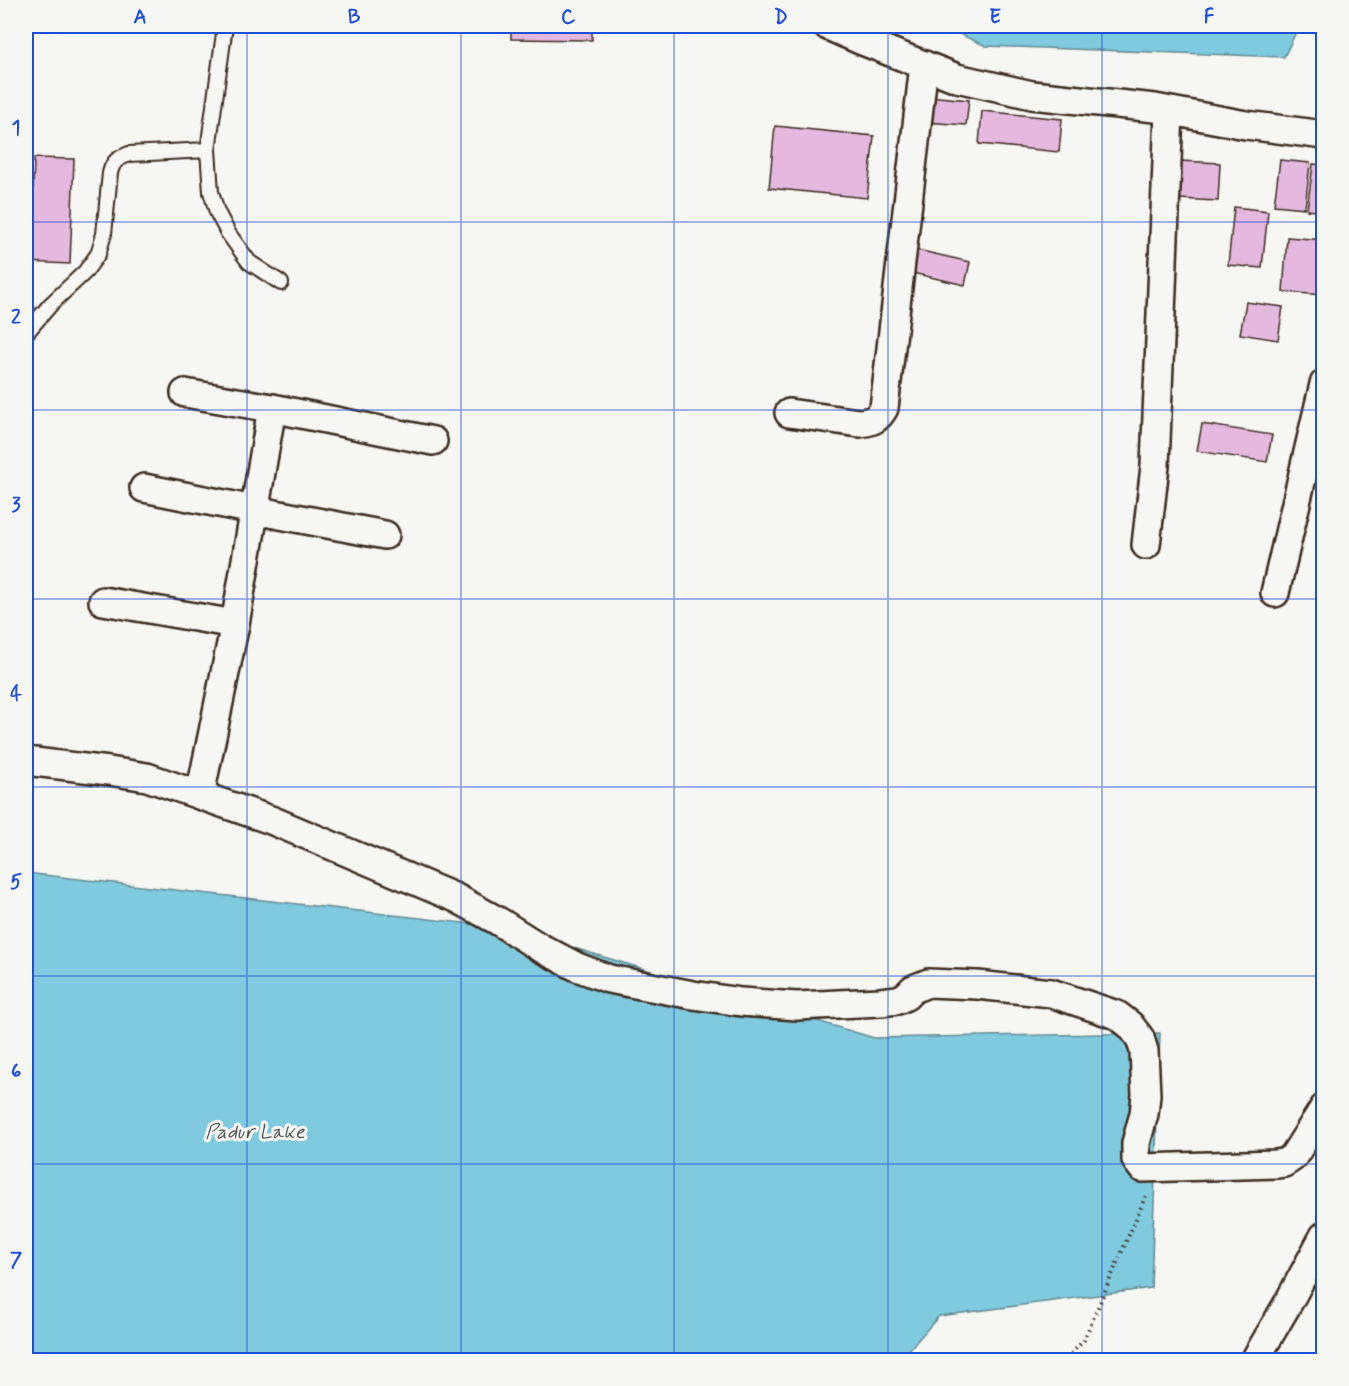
<svg xmlns="http://www.w3.org/2000/svg" width="1349" height="1386" font-family="Mynerve,sans-serif">
  <style>
    .water { fill: #7fcade; stroke: #648a91; stroke-width: 1.5 }
    .building { fill: #e5b9df; stroke: #3b2a1e; stroke-width: 1.5 }
    .lines { fill: none; stroke-linecap: round; stroke-linejoin: round }
    .lane-casing { stroke: #3b2a1e; stroke-width: 18 }
    .street-casing { stroke: #3b2a1e; stroke-width: 32 }
    .path { stroke: #3b2a1e; stroke-width: 4; stroke-dasharray: 1.5 4.5; stroke-linecap: butt }
    .lane { stroke: #f6f6f2; stroke-width: 14 }
    .street { stroke: #f6f6f2; stroke-width: 27 }
    .grid { fill: none; stroke: #1d4ed8; stroke-width: 1.5; stroke-opacity: 0.55 }
    .labels { text-anchor: middle; stroke-width: 6; stroke-linejoin: round; paint-order: stroke }
    .water-label { font-size: 20px; font-style: italic; fill: #4f5a58; stroke: #f6f6f2 }
    .neatline { fill: none; stroke: #1d4ed8; stroke-width: 2 }
    .grid-label { font-size: 20px; text-anchor: middle; font-weight: bold; fill: #1d4ed8 }
  </style>
  <rect width="100%" height="100%" fill="#f6f6f2"/>
  <filter id="ink" filterUnits="userSpaceOnUse"><feTurbulence type="fractalNoise" baseFrequency=".0167" numOctaves="2"/><feDisplacementMap in="SourceGraphic" scale="12" xChannelSelector="R" yChannelSelector="G"/><feConvolveMatrix kernelMatrix="1 2 1 2 8 2 1 2 1" color-interpolation-filters="sRGB"/></filter>
  <g filter="url(#ink)">
    <!-- water -->
    <g class="water">
      <path d="M942,26H1299L1284,57L986,46Z"/>
      <path d="M26,873L507,928L874,1038L1160,1033L1151,1288L939,1316L900,1360H26Z"/>
    </g>
    <!-- building -->
    <g class="building">
      <path d="M511,26H592V40L511,39Z"/>
      <path d="M928,96L969,100L966,125L925,122Z"/>
      <path d="M982,111L1062,119L1059,152L979,144Z"/>
      <path d="M775,126L874,136L867,198L769,188Z"/>
      <path d="M34,158L74,159L70,264L26,262V219H32Z"/>
      <path d="M1280,160L1310,163L1305,208L1274,205Z"/>
      <path d="M1180,161L1220,163L1218,201L1179,199Z"/>
      <path d="M1313,164L1324,165V212L1307,210Z"/>
      <path d="M1234,207L1268,211L1262,268L1228,265Z"/>
      <path d="M1287,237L1324,240V295L1283,292Z"/>
      <path d="M913,249L970,262L965,285L908,272Z"/>
      <path d="M1246,302L1283,307L1278,340L1240,334Z"/>
      <path d="M1202,424L1272,435L1267,462L1197,451Z"/>
    </g>
    <g class="lines">
      <defs>
        <g id="lane">
          <path d="M225,26L208,150L211,192L217,212L228,233L249,262L281,283"/>
          <path d="M26,333L51,304L85,272L98,254L104,234L110,173C113,161 117,159 129,154L208,150"/>
        </g>
        <g id="street">
          <path d="M828,26L860,40L957,78L1032,95L1155,108L1246,125L1324,135"/>
          <path d="M185,393L272,408L433,441"/>
          <path d="M789,413L859,423C872,422 878,419 884,408L924,65"/>
          <path d="M144,488L254,510L385,535"/>
          <path d="M1146,545L1155,466L1169,111"/>
          <path d="M1275,593L1324,384"/>
          <path d="M103,601L235,624"/>
          <path d="M26,761L109,771L147,777L271,820L456,898L498,921L539,947L577,967L609,979L693,995L741,1002L797,1006L880,1002L898,1000L906,996L913,989L928,983L977,985L1051,993L1117,1015L1130,1025L1140,1038L1144,1051L1146,1095L1144,1114L1136,1143V1160L1142,1168L1276,1164L1284,1163L1293,1157L1324,1108"/>
          <path d="M200,795L235,624L272,408"/>
          <path d="M1255,1360L1287,1305L1324,1236"/>
        </g>
      </defs>
      <!-- lane casing -->
      <use href="#lane" class="lane-casing"/>
      <!-- street casing -->
      <use href="#street" class="street-casing"/>
      <!-- path -->
      <path class="path" d="M1061,1360L1069,1356L1084,1340L1147,1193"/>
      <!-- lane -->
      <use href="#lane" class="lane"/>
      <!-- street -->
      <use href="#street" class="street"/>
    </g>
  </g>
  <!-- grid -->
  <path class="grid" d="M247,26V1360M461,26V1360M674,26V1360M888,26V1360M1102,26V1360M26,222H1324M26,410H1324M26,599H1324M26,787H1324M26,976H1324M26,1164H1324"/>
  <g class="labels">
    <!-- water labels -->
    <g class="water-label">
      <text x="255" y="1138">Padur Lake</text>
    </g>
  </g>
  <!-- margin -->
  <rect width="1349" height="1386" fill="none" stroke="#f6f6f2" stroke-width="66"/>
  <rect x="33" y="33" width="1283" height="1320" class="neatline"/>
  <g class="grid-label">
    <text x="140" y="23">A</text>
    <text x="354" y="23">B</text>
    <text x="568" y="23">C</text>
    <text x="781" y="23">D</text>
    <text x="995" y="23">E</text>
    <text x="1209" y="23">F</text>
    <text x="16" y="134">1</text>
    <text x="16" y="323">2</text>
    <text x="16" y="511">3</text>
    <text x="16" y="700">4</text>
    <text x="16" y="888">5</text>
    <text x="16" y="1077">6</text>
    <text x="16" y="1266">7</text>
  </g>
</svg>
